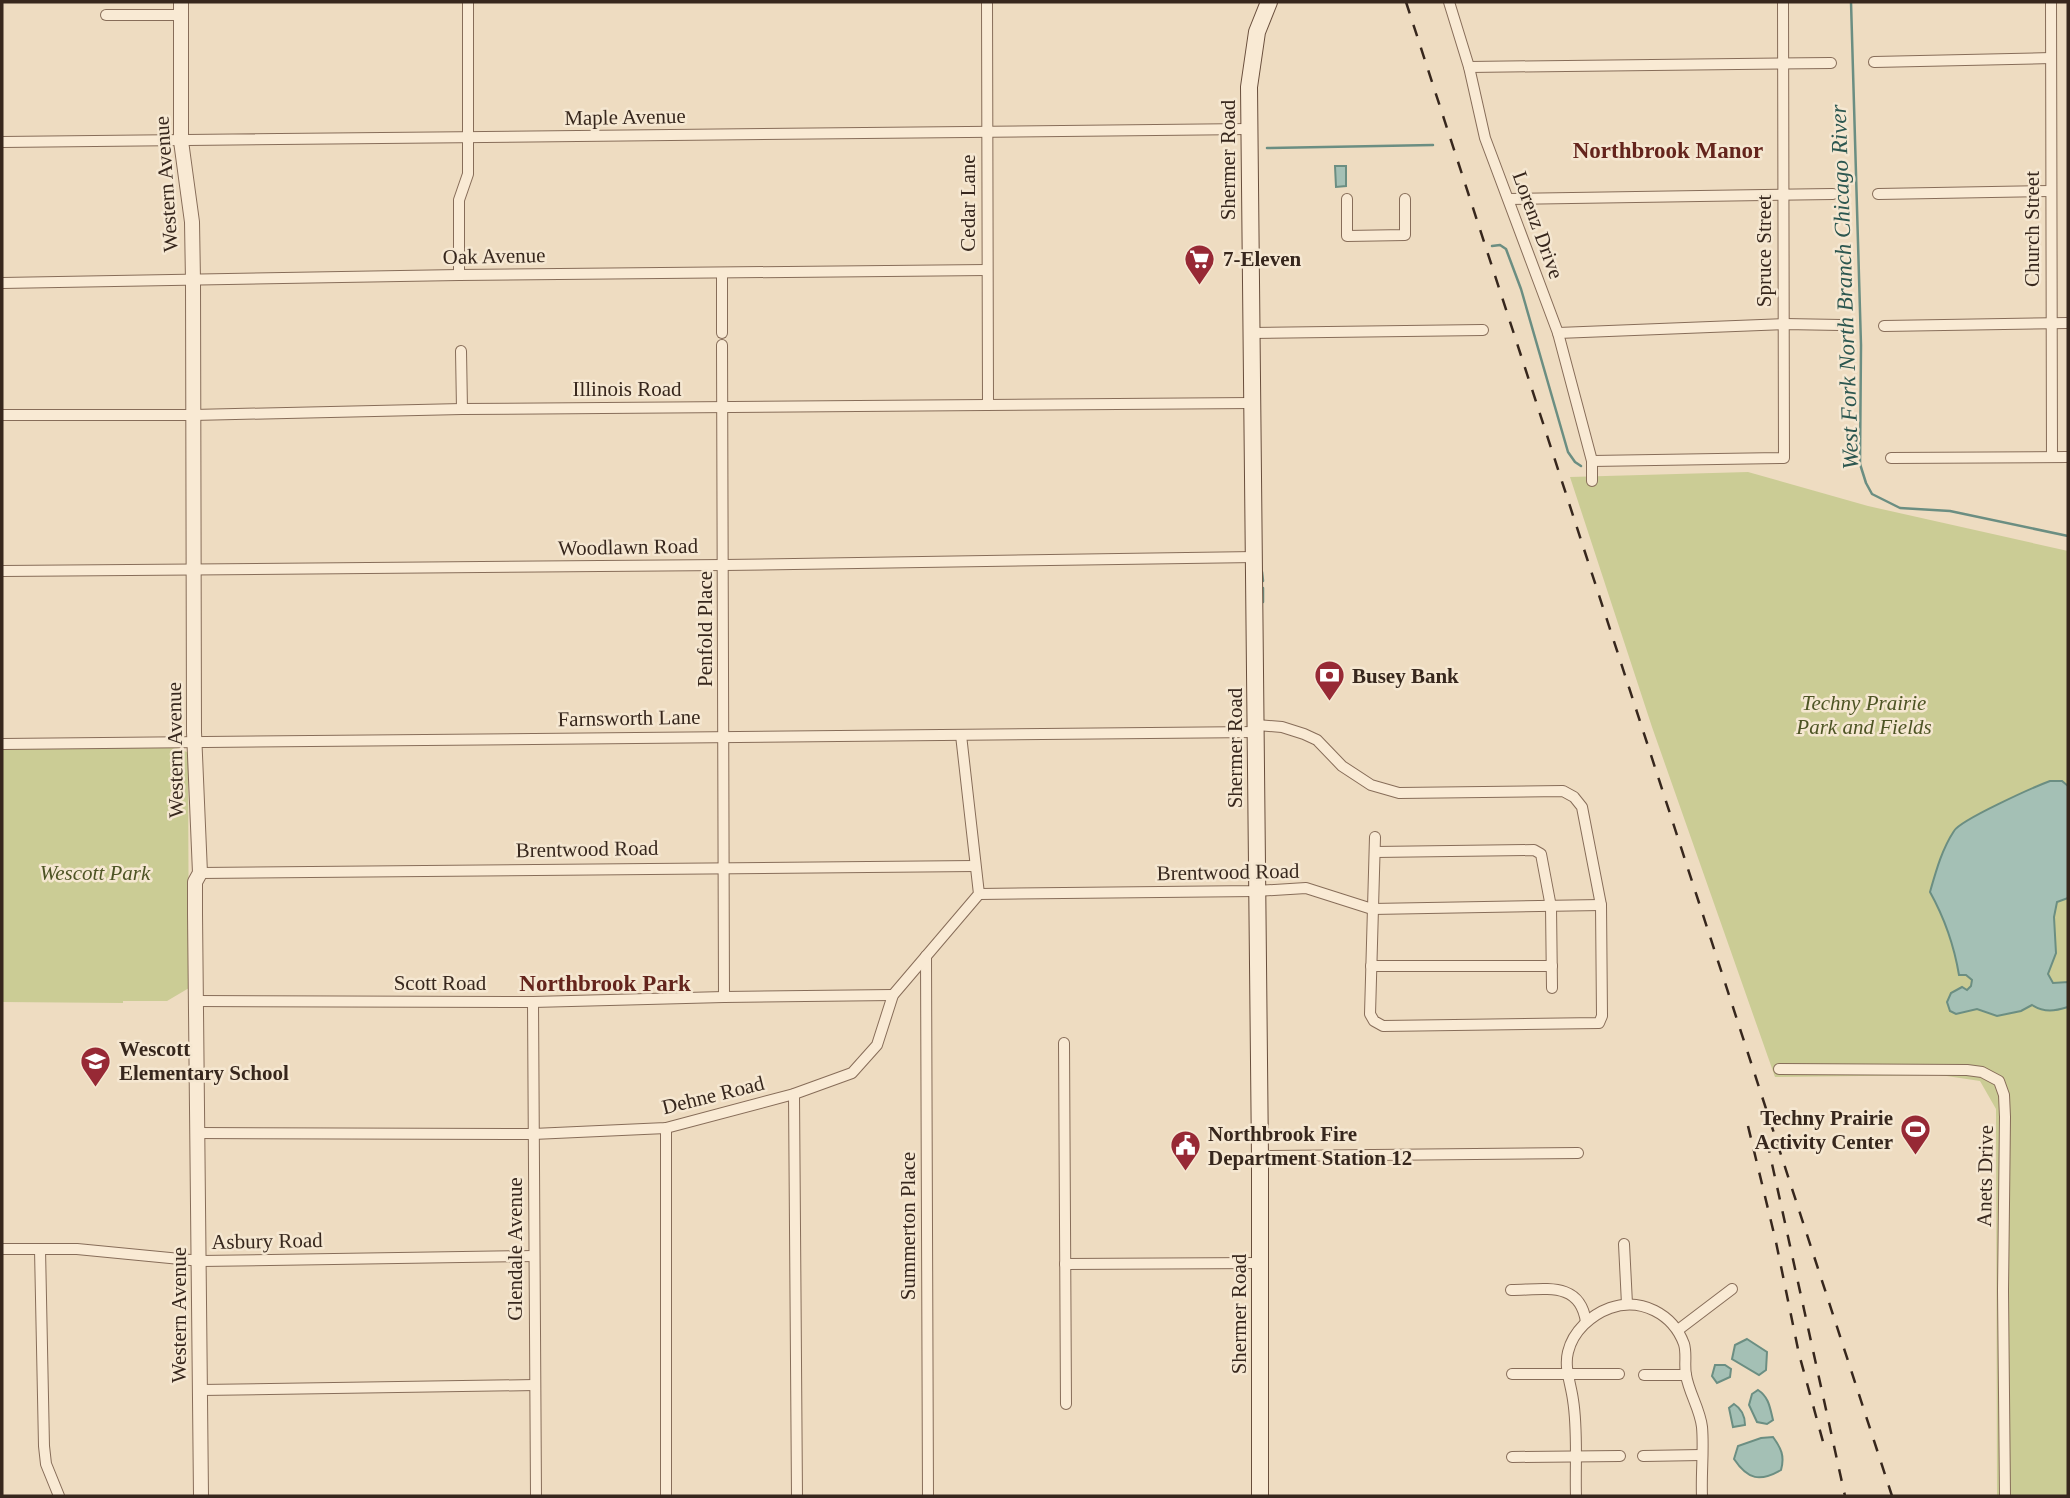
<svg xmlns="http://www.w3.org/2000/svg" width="2070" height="1498" font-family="'Times New Roman',serif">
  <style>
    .green { fill: #cbcc95 }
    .water { fill: #a4c0b5; stroke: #6b8e82; stroke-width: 2 }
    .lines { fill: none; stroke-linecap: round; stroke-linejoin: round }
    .stream { stroke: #6b8e82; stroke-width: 2.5 }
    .minor-casing { stroke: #876d59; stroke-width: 12 }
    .tertiary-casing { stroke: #876d59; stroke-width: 16 }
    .secondary-casing { stroke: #694e3c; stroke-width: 18 }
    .minor { stroke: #f9ead4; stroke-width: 10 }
    .tertiary { stroke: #f9ead4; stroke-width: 14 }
    .secondary { stroke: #f9ead4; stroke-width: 16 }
    .rail { stroke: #37271d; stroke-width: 2.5; stroke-dasharray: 12 12; stroke-linecap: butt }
    .labels { text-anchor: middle; stroke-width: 5; stroke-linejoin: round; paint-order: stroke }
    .street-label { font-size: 21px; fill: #37271d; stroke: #f5e7d1 }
    .poi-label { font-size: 21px; font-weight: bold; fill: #37271d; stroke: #f5e7d1; text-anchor: start }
    .park-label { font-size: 21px; font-style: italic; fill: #4d5424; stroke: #f5e7d1 }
    .neighbourhood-label { font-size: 23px; font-weight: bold; fill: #64241c; stroke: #f5e7d1 }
    .water-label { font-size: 23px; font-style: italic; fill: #2c5750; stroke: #f5e7d1 }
  </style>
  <rect width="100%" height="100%" fill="#eedcc1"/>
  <!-- green -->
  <g class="green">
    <path d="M1748,472L1868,506L2068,551V1496H1997L1996,1109L1980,1081L1940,1075L1775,1077L1652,727L1570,477Z"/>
    <path d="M176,748L187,752L188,759L189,988L167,1001H123V1003L2,1002V749Z"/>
  </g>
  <!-- water -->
  <g class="water">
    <path d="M1335,166H1346V186L1336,187Z"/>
    <path d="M2050,781H2062L2068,786V898L2057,902L2054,917L2056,953L2048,974L2053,983L2068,982V1007C2055,1011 2045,1013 2032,1005L2021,1011L1997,1016L1977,1009L1956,1014L1950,1011L1947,1002L1951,993L1962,987L1967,990L1971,986L1972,980L1966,975H1959C1954,945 1945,919 1930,892C1936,871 1942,849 1954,831C1960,820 2034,787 2050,781Z"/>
    <path d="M1747,1339L1767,1352L1766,1370L1759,1375L1732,1359L1735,1345Z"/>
    <path d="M1715,1365H1725L1731,1369L1730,1377L1717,1383L1712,1376Z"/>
    <path d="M1758,1390C1769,1397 1770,1408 1773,1420L1767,1424L1757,1422L1749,1405L1752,1394Z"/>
    <path d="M1734,1404C1742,1409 1745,1416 1745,1425L1733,1427L1729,1408Z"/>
    <path d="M1773,1437C1781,1448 1785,1456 1781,1470C1760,1482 1748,1480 1734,1459L1738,1446L1761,1438Z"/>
  </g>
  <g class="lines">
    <!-- stream -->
    <g class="stream">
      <path d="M1851,2L1861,345L1860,464L1866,483L1872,494L1900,508L1950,511L2068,536"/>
      <path d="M1267,148L1433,145"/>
      <path d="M1492,246L1500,245L1506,249L1521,289L1568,452L1575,462L1581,466"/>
      <path d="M1262,572L1263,581"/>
      <path d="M1263,588V602"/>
    </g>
    <defs>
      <g id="minor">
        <path d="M987,2L988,405"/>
        <path d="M1449,2L1469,67L1485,138L1558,333L1592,461V481"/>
        <path d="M2051,2L2052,457"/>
        <path d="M106,15H181"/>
        <path d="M1874,62L2051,58"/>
        <path d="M1469,67L1831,63"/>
        <path d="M2,142L1249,129"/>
        <path d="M1878,194L2051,191"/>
        <path d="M1347,199V236L1405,235V199"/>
        <path d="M1509,199L1833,194"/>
        <path d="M722,274V333"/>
        <path d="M459,275V200L468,174V2"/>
        <path d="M2,283L459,275L987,270"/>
        <path d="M1884,326L2068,323"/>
        <path d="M1251,333L1483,330"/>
        <path d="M1558,333L1784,324L1841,325"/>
        <path d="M722,345L724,997"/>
        <path d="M461,351L462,409"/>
        <path d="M2,415H193L462,409L1252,403"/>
        <path d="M1891,458L2068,457"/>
        <path d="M1592,461L1784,458L1783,2"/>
        <path d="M2,571L724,565L1255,557"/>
        <path d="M1257,725L1282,727L1304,734L1317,740L1342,766L1371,785L1399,793L1563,791L1574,797L1582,807L1601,905L1602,1016L1599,1023L1383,1026L1374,1021L1370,1014L1375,837"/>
        <path d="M2,744L1257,732"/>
        <path d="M1375,852L1534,850L1541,854L1551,907L1552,988"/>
        <path d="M200,873L975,866"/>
        <path d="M979,894L1256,891L1306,888L1372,909L1601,905"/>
        <path d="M926,956L928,1496"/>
        <path d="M1371,966H1552"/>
        <path d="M196,1001L533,1002L724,997L893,995"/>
        <path d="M533,1002L536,1496"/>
        <path d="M1064,1043L1066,1404"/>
        <path d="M1779,1069L1967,1070L1982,1072L1999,1081L2004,1095L2005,1117L2003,1291L2005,1496"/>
        <path d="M794,1094L797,1496"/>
        <path d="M666,1128V1496"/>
        <path d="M197,1133L533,1134L666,1128L794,1094L852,1073L877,1045L893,995L979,894L961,735"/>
        <path d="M1260,1156L1578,1153"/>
        <path d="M1624,1244L1627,1304"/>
        <path d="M2,1249H77L201,1261L533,1256"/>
        <path d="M40,1249L44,1446L46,1464L59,1496"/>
        <path d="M1065,1264L1260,1263"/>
        <path d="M1511,1290C1544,1290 1580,1280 1586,1322"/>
        <path d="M1678,1330L1732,1289"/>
        <path d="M1512,1374H1619"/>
        <path d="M1644,1375H1686"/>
        <path d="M201,1390L535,1385"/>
        <path d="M1643,1456L1701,1455"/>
        <path d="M1512,1457L1620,1456"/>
        <path d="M1576,1496C1575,1465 1578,1431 1573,1400C1571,1384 1564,1368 1568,1352C1573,1331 1591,1315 1610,1308C1641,1297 1673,1314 1684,1344C1687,1354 1684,1365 1686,1375C1689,1393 1700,1409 1702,1427C1704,1449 1701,1473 1702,1496"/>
      </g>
      <path id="tertiary" d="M181,2V141L192,222L193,281L194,732L200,873L195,882V914L201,1496"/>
      <path id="secondary" d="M1260,1496V1159L1249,87L1257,32L1269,2"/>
    </defs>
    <!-- minor casing -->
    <use href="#minor" class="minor-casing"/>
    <!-- tertiary casing -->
    <use href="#tertiary" class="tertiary-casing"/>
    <!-- secondary casing -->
    <use href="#secondary" class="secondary-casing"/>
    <!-- minor -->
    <use href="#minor" class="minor"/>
    <!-- tertiary -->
    <use href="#tertiary" class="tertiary"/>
    <!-- secondary -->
    <use href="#secondary" class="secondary"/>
    <!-- rail -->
    <g class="rail">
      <path d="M1406,2L1892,1496"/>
      <path d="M1748,1126L1776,1242L1799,1354L1825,1449"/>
      <path d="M1767,1141L1845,1496"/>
    </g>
  </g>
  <!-- icons -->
  <defs>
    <symbol id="supermarket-pin" viewBox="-11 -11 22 30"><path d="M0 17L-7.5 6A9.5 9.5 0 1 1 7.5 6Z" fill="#972935" stroke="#f5e7d1"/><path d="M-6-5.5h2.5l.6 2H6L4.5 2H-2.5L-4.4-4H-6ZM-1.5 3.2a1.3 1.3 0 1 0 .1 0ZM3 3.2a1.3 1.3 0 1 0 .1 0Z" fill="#fff"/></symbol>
    <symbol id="bank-pin" viewBox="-11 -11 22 30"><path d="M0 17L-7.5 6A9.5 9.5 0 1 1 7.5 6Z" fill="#972935" stroke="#f5e7d1"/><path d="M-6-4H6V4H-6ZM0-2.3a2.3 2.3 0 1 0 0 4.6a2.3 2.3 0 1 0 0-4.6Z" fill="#fff"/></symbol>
    <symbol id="school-pin" viewBox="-11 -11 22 30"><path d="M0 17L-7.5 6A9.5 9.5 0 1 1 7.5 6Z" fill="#972935" stroke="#f5e7d1"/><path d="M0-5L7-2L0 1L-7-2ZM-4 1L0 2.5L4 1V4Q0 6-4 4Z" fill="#fff"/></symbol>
    <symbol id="stadium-pin" viewBox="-11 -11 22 30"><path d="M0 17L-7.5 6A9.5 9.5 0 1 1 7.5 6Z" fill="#972935" stroke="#f5e7d1"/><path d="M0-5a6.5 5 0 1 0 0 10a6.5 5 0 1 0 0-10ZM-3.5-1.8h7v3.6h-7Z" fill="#fff"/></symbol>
    <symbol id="civic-pin" viewBox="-11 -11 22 30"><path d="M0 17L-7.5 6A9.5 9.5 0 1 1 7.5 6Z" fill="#972935" stroke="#f5e7d1"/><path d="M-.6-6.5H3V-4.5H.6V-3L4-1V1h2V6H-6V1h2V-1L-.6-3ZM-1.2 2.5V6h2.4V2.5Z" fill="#fff"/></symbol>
  </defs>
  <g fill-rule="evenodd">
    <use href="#supermarket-pin" x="1182" y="242" width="35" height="47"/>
    <use href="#bank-pin" x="1312" y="658" width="35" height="47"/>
    <use href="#school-pin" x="78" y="1044" width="35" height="47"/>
    <use href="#stadium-pin" x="1898" y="1112" width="35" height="47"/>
    <use href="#civic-pin" x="1168" y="1128" width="35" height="47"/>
  </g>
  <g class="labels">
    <!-- street labels -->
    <g class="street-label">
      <text transform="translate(625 117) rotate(-1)" y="7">Maple Avenue</text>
      <text transform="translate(1228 160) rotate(-90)" y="7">Shermer Road</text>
      <text transform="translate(166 184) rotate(-94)" y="7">Western Avenue</text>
      <text transform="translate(968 203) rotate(-90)" y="7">Cedar Lane</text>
      <text transform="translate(1538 225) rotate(70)" y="7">Lorenz Drive</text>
      <text transform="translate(2032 229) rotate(-90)" y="7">Church Street</text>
      <text transform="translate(1764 251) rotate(-90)" y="7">Spruce Street</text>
      <text transform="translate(494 256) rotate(-1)" y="7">Oak Avenue</text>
      <text x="627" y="396">Illinois Road</text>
      <text transform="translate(628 547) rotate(-1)" y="7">Woodlawn Road</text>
      <text transform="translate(705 629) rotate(-90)" y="7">Penfold Place</text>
      <text transform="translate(629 718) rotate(-1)" y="7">Farnsworth Lane</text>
      <text transform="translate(1235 748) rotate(-90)" y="7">Shermer Road</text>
      <text transform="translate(175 750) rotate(-91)" y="7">Western Avenue</text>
      <text transform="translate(587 849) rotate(-1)" y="7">Brentwood Road</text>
      <text transform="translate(1228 872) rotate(-1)" y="7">Brentwood Road</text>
      <text x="440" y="990">Scott Road</text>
      <text transform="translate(713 1095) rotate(-14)" y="7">Dehne Road</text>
      <text transform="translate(1985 1176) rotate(-89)" y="7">Anets Drive</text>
      <text transform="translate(908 1226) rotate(-90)" y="7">Summerton Place</text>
      <text transform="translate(267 1241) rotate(-1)" y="7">Asbury Road</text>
      <text transform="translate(515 1249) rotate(-90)" y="7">Glendale Avenue</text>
      <text transform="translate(1239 1314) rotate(-90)" y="7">Shermer Road</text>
      <text transform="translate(179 1315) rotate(-90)" y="7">Western Avenue</text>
    </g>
    <!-- poi labels -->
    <g class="poi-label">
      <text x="1223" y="266">7-Eleven</text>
      <text x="1352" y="683">Busey Bank</text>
      <text x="119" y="1056">Wescott<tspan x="119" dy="24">Elementary School</tspan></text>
      <text x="1893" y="1125" text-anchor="end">Techny Prairie<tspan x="1893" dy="24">Activity Center</tspan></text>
      <text x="1208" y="1141">Northbrook Fire<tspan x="1208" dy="24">Department Station 12</tspan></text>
    </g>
    <!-- park labels -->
    <g class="park-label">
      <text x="1864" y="710">Techny Prairie<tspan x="1864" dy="24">Park and Fields</tspan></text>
      <text x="95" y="880">Wescott Park</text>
    </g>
    <!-- neighbourhood labels -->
    <g class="neighbourhood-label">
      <text x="1668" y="158">Northbrook Manor</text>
      <text x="605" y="991">Northbrook Park</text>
    </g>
    <!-- water labels -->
    <g class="water-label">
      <text transform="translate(1844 287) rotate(-92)" y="8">West Fork North Branch Chicago River</text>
    </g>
  </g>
  <!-- border -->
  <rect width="2070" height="1498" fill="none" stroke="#37271d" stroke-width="7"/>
</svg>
